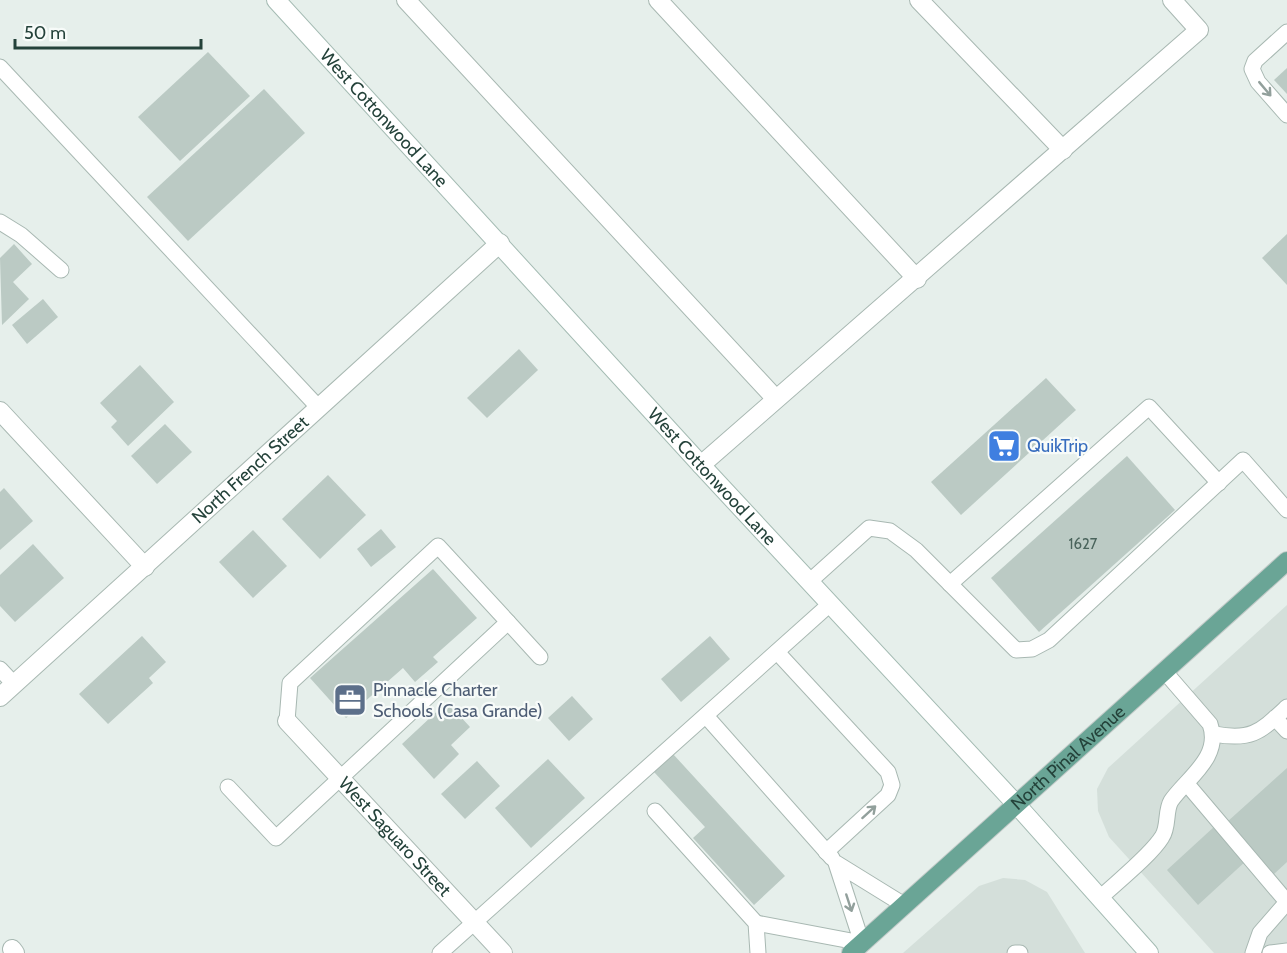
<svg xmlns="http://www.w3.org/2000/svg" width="1287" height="953" font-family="Cabin,sans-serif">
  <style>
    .built { fill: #d4dfda }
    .building { fill: #bbcac4 }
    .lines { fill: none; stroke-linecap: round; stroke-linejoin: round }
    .service-casing { stroke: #a8b8b2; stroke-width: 17 }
    .minor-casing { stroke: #a8b8b2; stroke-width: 20 }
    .secondary-casing { stroke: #a4bbb3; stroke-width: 20 }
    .primary-casing { stroke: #c2cac8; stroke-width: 20 }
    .service { stroke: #fff; stroke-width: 15 }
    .minor { stroke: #fff; stroke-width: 18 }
    .secondary { stroke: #fff; stroke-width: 18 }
    .primary { stroke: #6aa596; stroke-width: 18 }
    .oneway { stroke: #92a09c }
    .labels { text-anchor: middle; stroke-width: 4.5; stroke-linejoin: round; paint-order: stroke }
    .number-label { font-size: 15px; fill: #4a645c }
    .street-label { font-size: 18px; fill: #24423a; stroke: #f7fbf9 }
    .shop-label { font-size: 18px; fill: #366cbe; stroke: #f7fbf9; text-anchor: start }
    .service-label { font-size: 18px; fill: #4e5e75; stroke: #f7fbf9; text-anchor: start }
  </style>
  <rect width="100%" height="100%" fill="#e6efeb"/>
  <!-- built -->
  <g class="built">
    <path d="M1287,605V953H1214L1109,837L1098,811L1097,789L1108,768Z"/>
    <path d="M1003,878L1025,880L1047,892L1085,953H903L979,886Z"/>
  </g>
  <!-- building -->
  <g class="building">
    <path d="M208,52L250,96L180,161L138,117Z"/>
    <path d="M1287,68V94L1274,80Z"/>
    <path d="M264,89L305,133L188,241L147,197Z"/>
    <path d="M1287,234V285L1262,258Z"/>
    <path d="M14,244L32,264L13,282L29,299L2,325L0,258Z"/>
    <path d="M43,299L58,317L27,344L12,325Z"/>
    <path d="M519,349L538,370L487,418L467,398Z"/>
    <path d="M140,365L174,402L128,446L111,427L117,421L100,403Z"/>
    <path d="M1046,378L1076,410L961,515L931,482Z"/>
    <path d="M165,424L192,452L157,484L131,456Z"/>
    <path d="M1127,456L1175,510L1039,632L991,578Z"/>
    <path d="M328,475L366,515L320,559L282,519Z"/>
    <path d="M4,488L33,521L0,550V492Z"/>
    <path d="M381,529L396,547L371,567L357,549Z"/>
    <path d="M253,530L287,566L253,598L219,562Z"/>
    <path d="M33,544L64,578L15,622L0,606V575Z"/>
    <path d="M433,569L477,618L433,657L438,662L415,682L403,668L346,718L310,678Z"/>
    <path d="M142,636L166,662L149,678L153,683L108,724L79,694Z"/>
    <path d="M710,636L730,659L681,702L661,679Z"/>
    <path d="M572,696L593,719L569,741L548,718Z"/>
    <path d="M447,702L470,727L451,745L459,754L434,779L402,744Z"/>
    <path d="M673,754L785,876L754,905L693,838L705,827L654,772Z"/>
    <path d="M548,759L585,798L531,848L495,808Z"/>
    <path d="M477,761L500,786L465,819L441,794Z"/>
    <path d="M1287,768V862L1274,874L1227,822Z"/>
    <path d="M1215,826L1247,860L1198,905L1167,870Z"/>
  </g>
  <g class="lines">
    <defs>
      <g id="service">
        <path d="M1287,32L1255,61L1252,69L1258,82L1287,115"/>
        <path d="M0,67L319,408"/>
        <path d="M0,222L21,235L61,270"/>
        <path d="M809,582L869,528L890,531L916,550L1016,650L1032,649L1049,640L1243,460L1287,510"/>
        <path d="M950,584L1149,407L1219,483"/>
        <path d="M508,622L540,657"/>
        <path d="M777,652L888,772L892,785L888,795L826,852"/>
        <path d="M0,669L14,684"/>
        <path d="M706,716L832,858"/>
        <path d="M1275,718L1287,731"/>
        <path d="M1214,734C1252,741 1260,732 1287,707"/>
        <path d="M1187,784L1287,902"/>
        <path d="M228,787L276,838L508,622L438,546L290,683L287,721"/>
        <path d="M655,811L756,923L758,953"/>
        <path d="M1100,898C1117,882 1151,855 1162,837C1169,827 1165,811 1171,801C1187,778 1222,757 1210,724L1165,672"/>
        <path d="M756,923L862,943L836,863L904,905"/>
        <path d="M440,953L830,604"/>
        <path d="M1015,953H1020"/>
        <path d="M1253,953L1260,933L1287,902"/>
        <path d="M1270,953L1287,951"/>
      </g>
      <g id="minor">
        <path d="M406,0L775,398"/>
        <path d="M658,0L917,279"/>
        <path d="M919,0L1063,150"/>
        <path d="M0,411L145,567"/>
        <path d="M701,465L1199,30L1172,0"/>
        <path id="s1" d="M0,697L500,243"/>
        <path id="s2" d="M287,721L503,953"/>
        <path d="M12,949L15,953"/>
      </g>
      <g id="secondary">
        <path id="s3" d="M276,0L701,465L1016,804L1149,953"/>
      </g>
      <g id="primary">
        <path id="s4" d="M851,953L1287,561"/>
      </g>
    </defs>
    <!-- service casing -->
    <use href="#service" class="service-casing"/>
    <!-- minor casing -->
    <use href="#minor" class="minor-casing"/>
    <!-- secondary casing -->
    <use href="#secondary" class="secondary-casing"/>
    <!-- primary casing -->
    <use href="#primary" class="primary-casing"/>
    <!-- service -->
    <use href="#service" class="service"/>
    <!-- minor -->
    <use href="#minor" class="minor"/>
    <!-- secondary -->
    <use href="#secondary" class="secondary"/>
    <!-- primary -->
    <use href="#primary" class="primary"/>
  </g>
  <!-- one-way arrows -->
  <defs><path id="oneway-shaft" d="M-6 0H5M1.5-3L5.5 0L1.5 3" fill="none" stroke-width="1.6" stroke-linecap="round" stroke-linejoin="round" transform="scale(1.5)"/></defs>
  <g class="oneway">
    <use href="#oneway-shaft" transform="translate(1265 89) rotate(50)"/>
    <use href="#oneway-shaft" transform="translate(869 812) rotate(-42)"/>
    <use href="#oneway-shaft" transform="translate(849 903) rotate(72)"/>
  </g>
  <!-- icons -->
  <defs>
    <symbol id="supermarket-square" viewBox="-11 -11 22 22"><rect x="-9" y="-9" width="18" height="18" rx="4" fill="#3f7fe0" stroke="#f7fbf9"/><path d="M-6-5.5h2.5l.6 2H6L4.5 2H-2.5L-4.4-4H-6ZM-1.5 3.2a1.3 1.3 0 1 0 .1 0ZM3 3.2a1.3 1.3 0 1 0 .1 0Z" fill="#fff"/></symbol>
    <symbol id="office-square" viewBox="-11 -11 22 22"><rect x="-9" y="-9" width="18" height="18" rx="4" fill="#5c6f8a" stroke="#f7fbf9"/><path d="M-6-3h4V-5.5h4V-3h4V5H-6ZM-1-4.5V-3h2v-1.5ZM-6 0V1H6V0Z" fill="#fff"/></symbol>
  </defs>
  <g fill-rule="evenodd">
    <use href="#supermarket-square" x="985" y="427" width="38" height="38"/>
    <use href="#office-square" x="331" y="681" width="38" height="38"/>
  </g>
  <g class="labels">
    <!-- number labels -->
    <g class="number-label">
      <text x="1083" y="549">1627</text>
    </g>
    <!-- street labels -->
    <g class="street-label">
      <text dy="6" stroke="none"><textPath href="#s3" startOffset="160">West Cottonwood Lane</textPath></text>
      <text dy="6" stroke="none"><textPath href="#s1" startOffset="338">North French Street</textPath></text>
      <text dy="6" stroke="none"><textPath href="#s3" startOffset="646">West Cottonwood Lane</textPath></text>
      <text dy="6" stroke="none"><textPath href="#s4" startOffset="292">North Pinal Avenue</textPath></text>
      <text dy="6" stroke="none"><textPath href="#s2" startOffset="158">West Saguaro Street</textPath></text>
    </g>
    <!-- shop labels -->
    <g class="shop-label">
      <text x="1027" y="452">QuikTrip</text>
    </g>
    <!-- service labels -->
    <g class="service-label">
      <text x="373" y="696">Pinnacle Charter<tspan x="373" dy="21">Schools (Casa Grande)</tspan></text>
    </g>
  </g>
  <!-- scale -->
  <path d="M15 39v9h186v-9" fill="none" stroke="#24423a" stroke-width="3"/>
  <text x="24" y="39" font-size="18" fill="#24423a" stroke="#f7fbf9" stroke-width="4.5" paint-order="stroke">50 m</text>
</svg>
